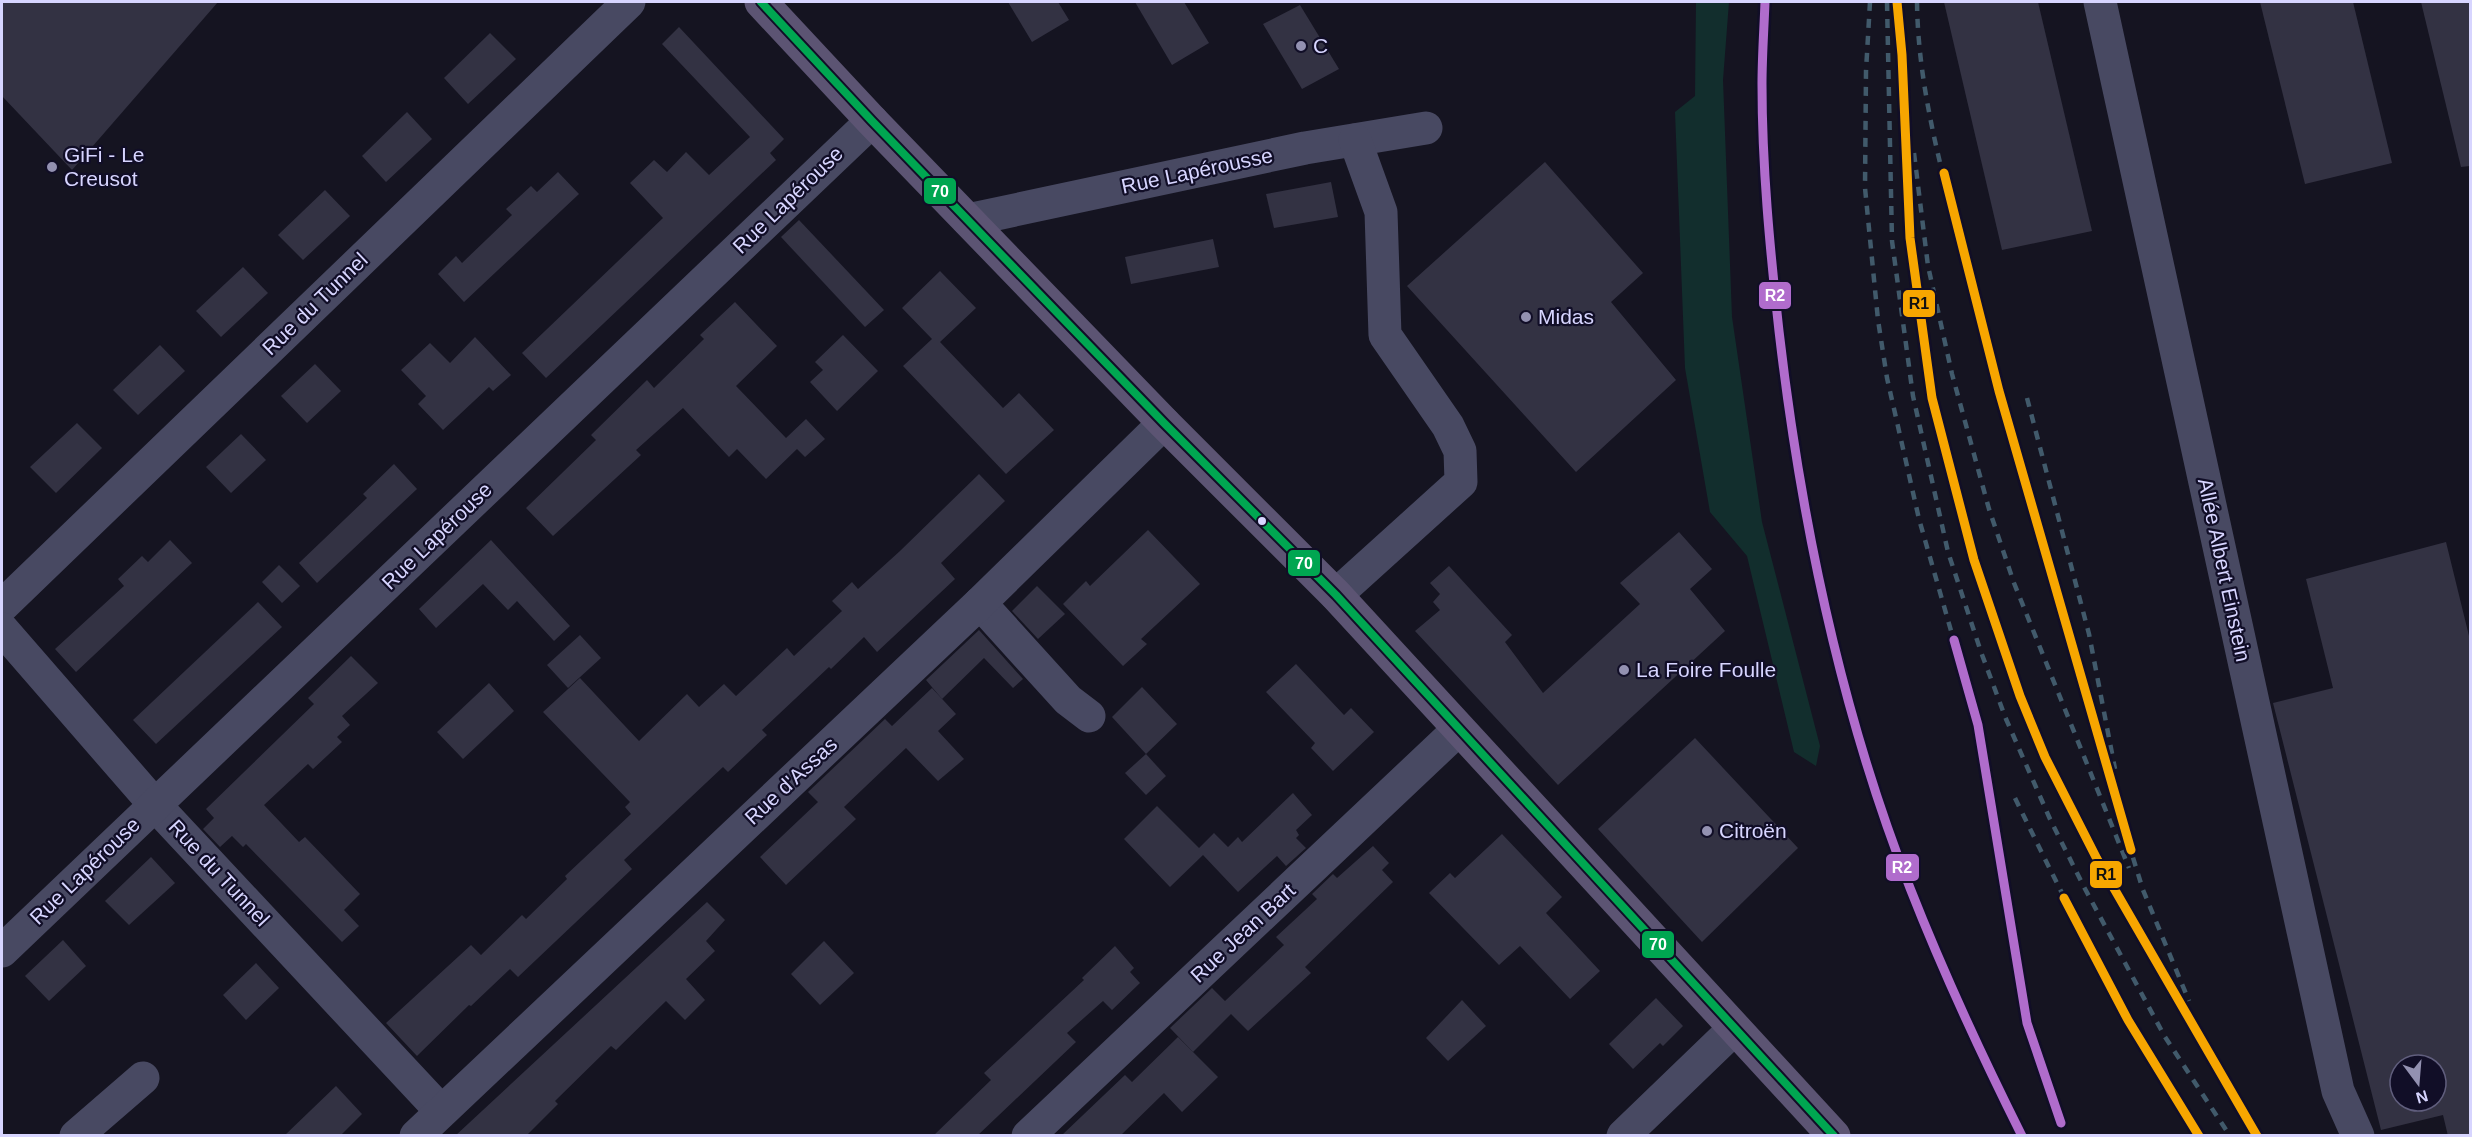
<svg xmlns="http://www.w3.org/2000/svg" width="2472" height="1137" font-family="Arial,sans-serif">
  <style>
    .green { fill: #122e2d }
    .building { fill: #333243; fill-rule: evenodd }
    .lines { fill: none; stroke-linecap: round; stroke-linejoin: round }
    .minor { stroke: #484962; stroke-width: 33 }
    .major { stroke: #5c5473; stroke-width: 33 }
    .rail { stroke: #415a6b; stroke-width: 4.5; stroke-dasharray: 9 8; stroke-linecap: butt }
    .bus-1-casing { stroke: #110e27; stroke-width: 12 }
    .bus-1 { stroke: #00a651; stroke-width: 8 }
    .rail-1-casing { stroke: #110e27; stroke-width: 14 }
    .rail-2-casing { stroke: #110e27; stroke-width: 14 }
    .rail-1 { stroke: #f7a600; stroke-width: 9 }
    .rail-2 { stroke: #b06ccc; stroke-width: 9 }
    .poi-dot { fill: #9391b1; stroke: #110e27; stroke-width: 2 }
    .bus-dot { fill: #d7d5ff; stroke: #110e27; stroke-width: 2 }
    .labels { text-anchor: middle; stroke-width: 4.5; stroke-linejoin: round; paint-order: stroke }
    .poi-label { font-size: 21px; fill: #d7d5ff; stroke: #110e27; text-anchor: start }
    .street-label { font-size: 21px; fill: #d7d5ff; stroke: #110e27 }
    .line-badge { stroke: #110e27; stroke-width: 2 }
    .badge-label { font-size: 16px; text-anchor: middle; font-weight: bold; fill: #fff }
    .pale-badge-label { font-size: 16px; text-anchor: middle; font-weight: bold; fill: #111 }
  </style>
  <rect width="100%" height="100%" fill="#151421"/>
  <!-- green -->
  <path class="green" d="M1696,2H1729L1723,80L1732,317L1762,522L1820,746L1816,766L1794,752L1747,556L1710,512L1685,368L1675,112L1695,96Z"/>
  <!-- building -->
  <g class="building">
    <path d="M2,2H218L72,170L2,96Z"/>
    <path d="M1008,2H1058L1069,20L1032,42Z"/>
    <path d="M1135,2H1184L1209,43L1172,65Z"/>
    <path d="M1944,2H2038L2092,231L2002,250Z"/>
    <path d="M2260,2H2353L2392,163L2305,184Z"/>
    <path d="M2421,2H2470V166L2461,167Z"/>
    <path d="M1300,5L1339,69L1302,89L1263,24Z"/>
    <path d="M679,27L784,139L770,153L776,160L546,378L522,353L663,218L630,183L654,160L667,172L686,152L709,175L750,137L662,44Z"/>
    <path d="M490,33L516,59L468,104L444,78Z"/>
    <path d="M407,112L432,139L386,182L362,156Z"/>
    <path d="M1545,162L1643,273L1611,302L1676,380L1576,472L1407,286Z"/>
    <path d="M558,172L579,194L464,302L438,274L456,256L462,263L512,215L506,209L531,186L537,192Z"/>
    <path d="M1331,182L1338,217L1274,228L1266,194Z"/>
    <path d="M325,190L350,216L303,260L278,235Z"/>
    <path d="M799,220L884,310L865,327L781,237Z"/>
    <path d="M1213,239L1219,267L1131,284L1125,257Z"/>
    <path d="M243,267L268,293L221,337L196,311Z"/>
    <path d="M940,271L976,308L940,342L1003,408L1019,393L1054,430L1006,474L903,366L932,339L902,308Z"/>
    <path d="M735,302L777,346L736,386L786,438L806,419L825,439L805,457L797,449L766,479L737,449L729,457L683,408L636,450L641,455L553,536L526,508L596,440L591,435L647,380L654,388L704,339L700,335Z"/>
    <path d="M843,335L878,371L837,411L810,382L823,370L815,362Z"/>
    <path d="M475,337L511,375L493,391L489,387L443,430L418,404L426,396L401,370L430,343L450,363Z"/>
    <path d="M160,345L185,371L138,415L113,390Z"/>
    <path d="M315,364L341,391L307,423L281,396Z"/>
    <path d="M77,423L102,448L56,493L30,467Z"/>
    <path d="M241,434L266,460L231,493L206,467Z"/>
    <path d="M394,464L417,489L317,583L299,563L367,498L363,494Z"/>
    <path d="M979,474L1005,501L941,563L955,579L877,652L864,637L831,669L829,667L762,730L767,735L728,772L723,767L624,860L632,869L518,977L510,969L471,1006L469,1005L417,1056L386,1023L471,945L481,955L522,915L526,919L567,879L565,876L631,814L625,807L630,802L543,712L580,678L639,741L687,694L699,707L724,684L736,696L787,648L794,656L842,611L832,601L852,582L858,589L900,551Z"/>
    <path d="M1148,530L1200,584L1141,639L1147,644L1123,666L1063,604L1086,581L1090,586Z"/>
    <path d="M1679,532L1712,569L1690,589L1725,631L1558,785L1415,631L1440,610L1433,602L1440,594L1430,583L1449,566L1512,635L1505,642L1543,693L1640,604L1620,583Z"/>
    <path d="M170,540L192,563L76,672L55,649L124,586L118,579L142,556L148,562Z"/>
    <path d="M491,540L570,626L554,641L517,601L508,610L483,584L436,628L419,609Z"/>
    <path d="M2446,542L2470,640V1136H2448L2443,1115L2381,1130L2273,703L2333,688L2306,579ZM2400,1065H2436V1101H2400Z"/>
    <path d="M279,565L300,586L282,603L262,582Z"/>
    <path d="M1037,586L1065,614L1038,639L1012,611Z"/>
    <path d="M258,602L282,627L156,744L133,720Z"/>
    <path d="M979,630L1023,679L1013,688L984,658L942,699L926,680Z"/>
    <path d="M580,635L601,658L568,688L547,665Z"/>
    <path d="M351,656L378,683L342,716L350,725L337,737L342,742L313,769L308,764L264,805L299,842L305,837L360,894L344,910L359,926L342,942L246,844L243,847L232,836L220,847L203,829L214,818L206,809L314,704L308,698Z"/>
    <path d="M1296,664L1344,715L1351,708L1374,732L1333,771L1311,748L1315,743L1266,692Z"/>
    <path d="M489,683L514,711L463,759L437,732Z"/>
    <path d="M1142,687L1177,724L1146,754L1112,717Z"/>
    <path d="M932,688L956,714L938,731L964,759L938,781L906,748L844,807L856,819L786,885L760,857L818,802L808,792L885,719L892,726Z"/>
    <path d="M1695,738L1798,848L1702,942L1598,829Z"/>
    <path d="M1146,754L1166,776L1146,795L1125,773Z"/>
    <path d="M1293,793L1312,815L1296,830L1299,835L1296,838L1306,848L1286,866L1277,856L1238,892L1203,855L1170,887L1124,839L1157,806L1199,848L1214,833L1228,847L1238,837L1242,842Z"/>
    <path d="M1502,834L1562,897L1546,913L1600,971L1570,999L1520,946L1499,965L1429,893L1450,873L1455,878Z"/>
    <path d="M1373,846L1389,863L1382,870L1393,882L1305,967L1311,973L1248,1031L1231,1014L1193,1052L1170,1028L1212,988L1225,1001L1284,945L1276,937L1317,899L1312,894L1333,874L1337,878Z"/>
    <path d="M151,857L175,883L129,925L105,901Z"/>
    <path d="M707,902L725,920L706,941L715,951L686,979L705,1000L685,1020L666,1001L616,1050L611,1046L555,1101L558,1104L526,1136H455Z"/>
    <path d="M63,940L86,966L49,1001L25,976Z"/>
    <path d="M824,941L854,973L820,1005L791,974Z"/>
    <path d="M1115,946L1134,968L1130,972L1140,983L1112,1010L1103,1001L1067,1033L1076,1042L977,1136H933L991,1080L984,1073L1084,980L1082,978Z"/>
    <path d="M256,963L279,988L246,1020L223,995Z"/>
    <path d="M1656,998L1683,1026L1663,1046L1660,1043L1633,1069L1609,1044Z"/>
    <path d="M1462,1000L1486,1026L1448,1061L1426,1038Z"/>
    <path d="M1178,1037L1218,1077L1182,1112L1164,1093L1120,1136H1061L1125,1075L1132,1082Z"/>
    <path d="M336,1086L362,1114L340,1136H284Z"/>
  </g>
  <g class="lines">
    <!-- minor -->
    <g class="minor">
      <path d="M2100,2L2338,1091L2358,1136"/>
      <path d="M968,220L1305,148L1426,128"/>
      <path d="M1336,595L1461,482L1460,451L1448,426L1385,335L1381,212L1355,140"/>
      <path d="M980,603L1068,700L1089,716"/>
      <path d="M2,606L629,2"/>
      <path d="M2,629L155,805L441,1111"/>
      <path d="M2,951L872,121"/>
      <path d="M76,1136L143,1078"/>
      <path d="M416,1136L980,603L1164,423"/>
      <path d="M1028,1136L1458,730"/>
      <path d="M1623,1136L1734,1029"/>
    </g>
    <!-- major -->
    <path class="major" d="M761,2L872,121L1164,423L1336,595L1834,1136"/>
    <!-- rail -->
    <g class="rail">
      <path d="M1870,2L1866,71L1865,188L1878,320L1887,378L1919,519L1978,725L2027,1023L2061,1123"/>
      <path d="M1887,2L1892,241L1913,396L1948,552L1981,652L2006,719L2050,819L2084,887L2165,1037L2230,1136"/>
      <path d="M1897,2L1902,55L1910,238L1932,398L1974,560L2020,696L2045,757L2097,859L2257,1136"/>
      <path d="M1917,2C1918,99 1949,196 1973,290C2021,477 2077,663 2130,848L2143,890L2189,1001"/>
      <path d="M1914,153L1928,266L1952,374L1989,509L2014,583L2129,868"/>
      <path d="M2027,398L2089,634L2115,769"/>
      <path d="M2015,798C2072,915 2128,1026 2199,1136"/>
    </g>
    <defs>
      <path id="bus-1" d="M761,2L872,121L1164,423L1336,595L1834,1136"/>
    </defs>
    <!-- bus-1 casing -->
    <use href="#bus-1" class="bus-1-casing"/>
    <!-- bus-1 -->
    <use href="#bus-1" class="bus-1"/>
    <defs>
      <g id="rail-1">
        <path d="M1897,2L1902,55L1910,238L1932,398L1974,560L2020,696L2045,757L2097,859L2257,1136"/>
        <path d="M1944,173L1999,391L2131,850"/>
        <path d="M2064,898L2128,1020L2199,1136"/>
      </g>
      <g id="rail-2">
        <path d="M1765,2C1764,29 1762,57 1762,84C1762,167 1770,249 1779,331C1801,521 1840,710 1910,888C1943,972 1981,1054 2022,1136"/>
        <path d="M1954,640L1978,725L2027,1023L2061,1123"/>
      </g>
    </defs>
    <!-- rail-1 casing -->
    <use href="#rail-1" class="rail-1-casing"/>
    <!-- rail-2 casing -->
    <use href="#rail-2" class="rail-2-casing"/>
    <!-- rail-1 -->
    <use href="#rail-1" class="rail-1"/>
    <!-- rail-2 -->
    <use href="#rail-2" class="rail-2"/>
  </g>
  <!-- markers -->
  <g class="poi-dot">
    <circle cx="1301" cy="46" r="6"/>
    <circle cx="52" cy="167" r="6"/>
    <circle cx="1526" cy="317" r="6"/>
    <circle cx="1624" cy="670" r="6"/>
    <circle cx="1707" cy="831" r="6"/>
  </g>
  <circle class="bus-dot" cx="1262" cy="521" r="5"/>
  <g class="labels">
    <!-- poi labels -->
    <g class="poi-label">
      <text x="1313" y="53">C</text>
      <text x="64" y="162">GiFi - Le<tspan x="64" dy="24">Creusot</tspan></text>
      <text x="1538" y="324">Midas</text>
      <text x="1636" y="677">La Foire Foulle</text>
      <text x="1719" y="838">Citroën</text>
    </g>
    <!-- street labels -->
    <g class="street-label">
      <text transform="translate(1197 171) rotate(-12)" y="7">Rue Lapérousse</text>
      <text transform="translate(788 200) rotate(-44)" y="7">Rue Lapérouse</text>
      <text transform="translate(315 304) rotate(-44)" y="7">Rue du Tunnel</text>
      <text transform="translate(437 536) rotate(-44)" y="7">Rue Lapérouse</text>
      <text transform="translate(2224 570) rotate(78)" y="7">Allée Albert Einstein</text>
      <text transform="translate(791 781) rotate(-43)" y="7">Rue d'Assas</text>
      <text transform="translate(85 871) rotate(-44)" y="7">Rue Lapérouse</text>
      <text transform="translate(219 873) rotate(47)" y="7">Rue du Tunnel</text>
      <text transform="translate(1243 933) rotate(-43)" y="7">Rue Jean Bart</text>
    </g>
  </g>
  <g class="line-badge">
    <rect x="923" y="177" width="34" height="28" rx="6" fill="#00a651"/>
    <rect x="1758" y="281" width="34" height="29" rx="6" fill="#b06ccc"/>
    <rect x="1902" y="289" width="34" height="29" rx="6" fill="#f7a600"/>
    <rect x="1287" y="549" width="34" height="28" rx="6" fill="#00a651"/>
    <rect x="1885" y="853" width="35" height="29" rx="6" fill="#b06ccc"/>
    <rect x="2089" y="860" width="34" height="29" rx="6" fill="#f7a600"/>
    <rect x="1641" y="930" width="34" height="29" rx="6" fill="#00a651"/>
  </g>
  <g class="badge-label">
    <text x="940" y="197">70</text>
    <text x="1775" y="301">R2</text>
    <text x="1304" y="569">70</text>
    <text x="1902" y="873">R2</text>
    <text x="1658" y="950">70</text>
  </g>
  <g class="pale-badge-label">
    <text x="1919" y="309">R1</text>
    <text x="2106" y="880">R1</text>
  </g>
  <!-- border -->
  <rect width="2472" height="1137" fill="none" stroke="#d7d5ff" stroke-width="6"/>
  <!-- north arrow -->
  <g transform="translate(2418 1083) rotate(164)"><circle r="28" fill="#110e27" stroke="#605e7d" stroke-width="1.5"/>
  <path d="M0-4.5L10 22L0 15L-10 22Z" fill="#9391b1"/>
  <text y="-9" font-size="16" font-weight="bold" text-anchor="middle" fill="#d7d5ff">N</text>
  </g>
</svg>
